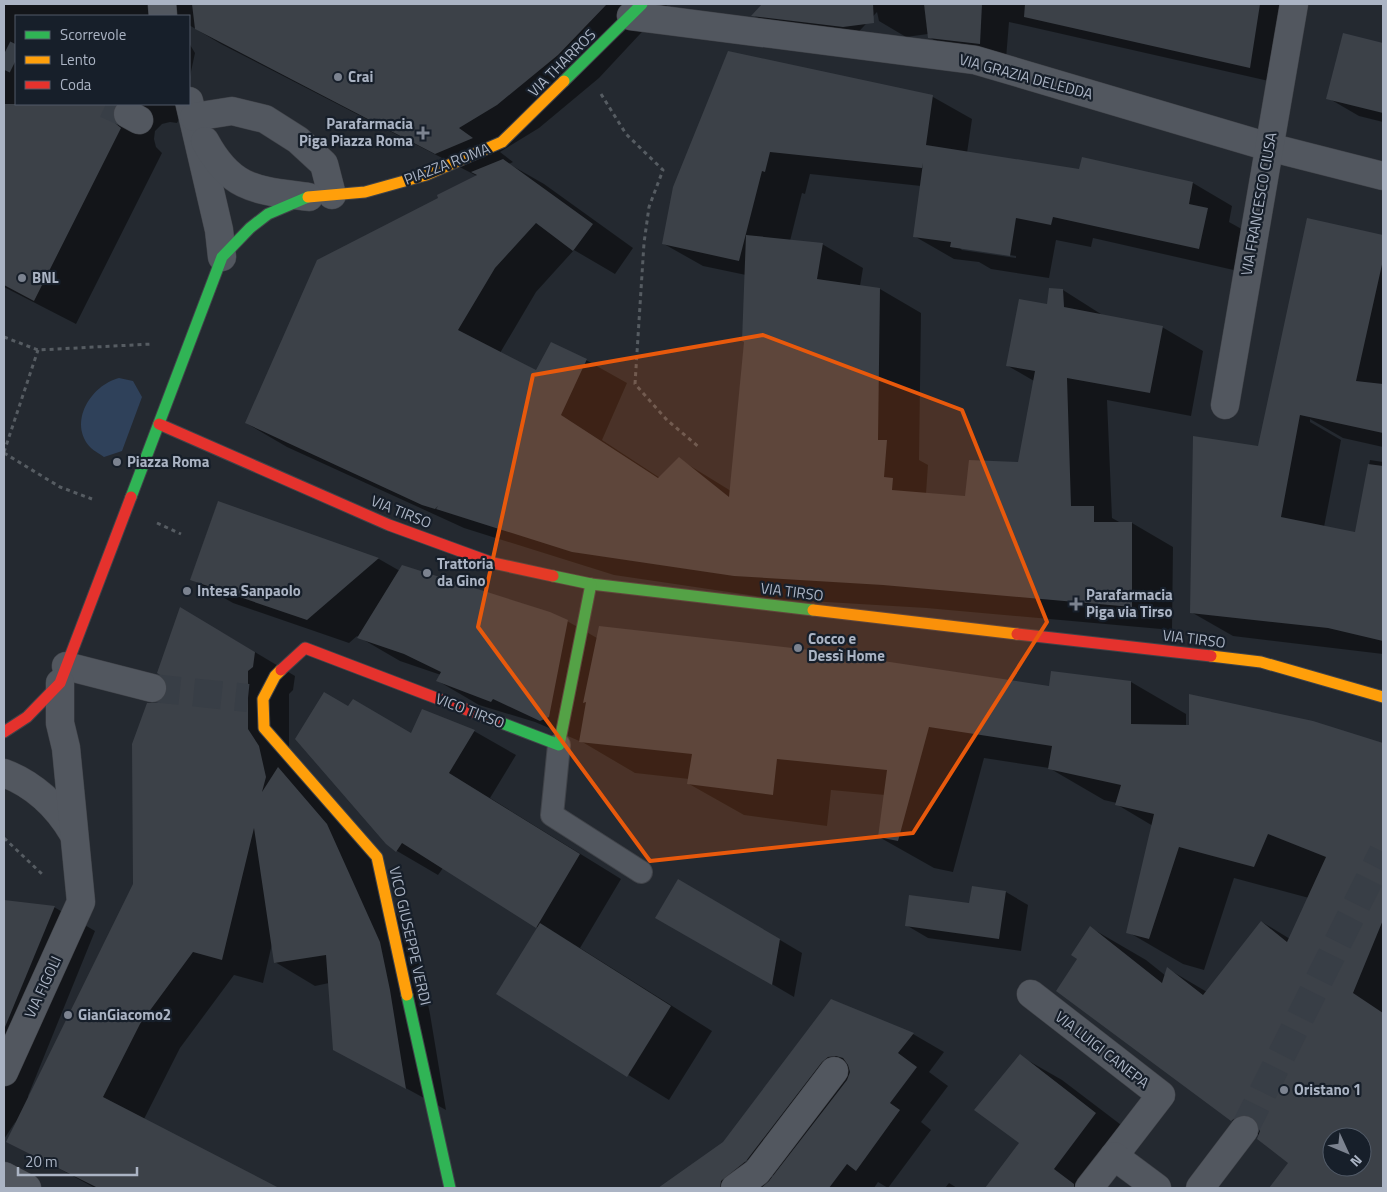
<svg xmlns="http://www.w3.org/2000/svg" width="1387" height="1192" font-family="'Titillium Web',sans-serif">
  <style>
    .water { fill: #2f415a }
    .shadow { fill: #0007; fill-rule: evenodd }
    .building { fill: #3c4148; fill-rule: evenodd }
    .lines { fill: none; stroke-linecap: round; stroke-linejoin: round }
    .street-tunnel { stroke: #383e46; stroke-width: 28; stroke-dasharray: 28 14; stroke-linecap: butt }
    .lane-casing { stroke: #404349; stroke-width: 24 }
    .street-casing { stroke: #404349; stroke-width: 29 }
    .fast-casing { stroke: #404349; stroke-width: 13 }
    .slow-casing { stroke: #404349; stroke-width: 13 }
    .jam-casing { stroke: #404349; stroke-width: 13 }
    .path { stroke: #565c62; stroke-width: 3; stroke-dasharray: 4 4; stroke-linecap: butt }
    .lane { stroke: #52575f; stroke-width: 22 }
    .street { stroke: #52575f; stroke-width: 28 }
    .fast { stroke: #30b455; stroke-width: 11 }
    .slow { stroke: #ff9f0a; stroke-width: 11 }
    .jam { stroke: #e5322d; stroke-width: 11 }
    .marked { fill: #e8590c; fill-opacity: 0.2; stroke: #e8590c; stroke-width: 4; stroke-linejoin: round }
    .poi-dot { fill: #7c8390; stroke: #171f2a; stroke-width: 2 }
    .labels { text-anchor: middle; stroke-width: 4.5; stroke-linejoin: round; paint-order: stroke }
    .street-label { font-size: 15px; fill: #abb4c4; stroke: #171f2a }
    .poi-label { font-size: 15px; font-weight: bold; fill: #abb4c4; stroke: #171f2a; text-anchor: start }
  </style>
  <rect width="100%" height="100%" fill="#242930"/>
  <!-- water -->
  <path class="water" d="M119,378L133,381L142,397L122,451L104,457C100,454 94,451 91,448C67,423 91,385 119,378Z"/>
  <!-- shadow -->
  <g class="shadow">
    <path d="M4,4H668L599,78L539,128L500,152L513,162L509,164L544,184L633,248L615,274L574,250L536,292L500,353L536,372L586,360L627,383L602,440L660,478L679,459L731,491L745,342L746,275L703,266L664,244L729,53L933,97L972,119L967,153L1080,170L1083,158L1193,183L1232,206L1229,222L1247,232L1238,271L1093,238L1091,247L1056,240L1049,278L991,269L979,262L954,259L914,236L921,186L810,174L805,194L802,193L790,241L822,244L863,268L860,286L880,289L921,313L919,460L928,465L926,494L966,497L1019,464L1034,381L1008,366L1048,305L1050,289L1063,290L1104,316L1162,327L1203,351L1191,416L1107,400L1112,518L1121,523H1132L1173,547L1172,630L926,608L776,599L614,575L464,528L287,447L246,423L439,199L477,176L221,44L189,25V16H16V104H187L177,123L170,122L162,124L155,131L154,139L156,147L162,153L76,324L4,287ZM959,247L1016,256V258L962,250Z"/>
    <path d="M764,4H1289L1277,83L1009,22L1006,59L956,53L929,37L928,34L906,37L879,21L877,12L851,40L779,30L753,15Z"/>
    <path d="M1344,35L1383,45V122L1359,116L1328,98Z"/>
    <path d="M189,43L195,53L189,81Z"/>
    <path d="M1308,220L1383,236V447L1343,438L1310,419V422L1341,440L1324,527L1356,533L1370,460L1383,462V654L1233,636L1191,612L1259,447Z"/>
    <path d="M218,502L379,559L400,571L567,621L597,638L1050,688L1131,682L1186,714V726L1312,722L1383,745V1188H1274L1272,1187L1290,1162L1259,1135L1232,1120L1079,959L1091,928L1146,960L1166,976L1168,969L1207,992L1262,922L1290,939L1309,898L1234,878L1204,970L1183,964L1128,932L1153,826L1116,804L1117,803L1104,800L1049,768L984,758L953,872L934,868L879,837L885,795L831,790L827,826L744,815L689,784V779L635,773L584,743L535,722L479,705L438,681L441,675L400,661L357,636L349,643L233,603L191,579ZM1332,1137H1362V1167H1332Z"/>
    <path d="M221,632L295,676L293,690L289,694V753L367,848L420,966L430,1014L446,1110L334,1049L329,983L315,986L275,962L272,944L263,983L234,975L180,1048L144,1119L276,1188H95L8,1141L16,1121L4,1139V901L54,907L95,931L28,1096L29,1097L134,885L157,704L164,700Z"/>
    <path d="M349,708L411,734L474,731L516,755L490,798L621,879L580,948L712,1031L669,1100L497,994L538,928L443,868L438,875L397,851L296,739Z"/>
    <path d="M1006,892L1028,905L1021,951L928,938L906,925Z"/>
    <path d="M701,893L802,953L794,997L657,917Z"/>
    <path d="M832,1000L913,1034L944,1052L929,1072L948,1086L921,1122L931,1130L888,1188L878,1182L874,1188H672L724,1142ZM746,1159L774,1176L773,1178L745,1162Z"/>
    <path d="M1020,1056L1062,1080L1137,1137L1099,1188H986L1021,1143Z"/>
    <path d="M949,1183L957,1188H945Z"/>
  </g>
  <!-- building -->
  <g class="building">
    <path d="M192,4H607L558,55L497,105L459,128L473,138L435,154L195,29Z"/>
    <path d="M762,4H873L874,23L843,27L751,16Z"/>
    <path d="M924,4H982L980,44L928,38Z"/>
    <path d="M1025,4H1260L1250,68L1024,17Z"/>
    <path d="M1343,33L1383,43V113L1326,99Z"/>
    <path d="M728,51L933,95L926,145L1079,169L1082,157L1193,182L1189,204L1208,208L1199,249L1053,217L1051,225L1016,218L1010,256L950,247L951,242L913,237L923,163L922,168L770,152L765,172L762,171L739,261L662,244L673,187Z"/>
    <path d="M4,104H117L112,115L115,123L121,128L34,301L4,285Z"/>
    <path d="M503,159L593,224L573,251L536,223L495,268L458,330L536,370L551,342L587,359L561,415L658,478L679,457L729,497L744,342L742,341L746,235L823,243L817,279L880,288L878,440H887L884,477L893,478L892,490L965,496L969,460L1018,462L1035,371L1006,366L1019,299L1047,304L1049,288L1063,289L1064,307L1163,326L1150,393L1067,378L1071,506H1094V522H1132V607L883,585L734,576L572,552L436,509L438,506L435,509L422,505L245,423L317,260L438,198L437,195L477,175L471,172Z"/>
    <path d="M1307,218L1383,235V260L1356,381L1383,384V433L1300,415L1281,517L1355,532L1368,464L1383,466V641L1328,628L1190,613L1193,436L1258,446Z"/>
    <path d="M218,501L379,558L307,620L190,580Z"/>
    <path d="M402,565L550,612L568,620L549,717L540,721L493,699L491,702L436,681L441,672L404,654L357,638Z"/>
    <path d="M180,607L255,652L253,667L248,671V729L259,746L266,777L262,792L278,767L327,824L380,942L390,990L406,1089L333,1050L326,955L274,963L254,828L222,960L193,952L140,1024L103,1097L279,1188H98L6,1142L133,884L132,744L147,703H157L163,699L167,692V683L163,677L157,673Z"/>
    <path d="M599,626L810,650L1049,686L1051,671L1131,681V724L1189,725V694L1313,721L1383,743V920L1353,993L1383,1013V1188H1269L1288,1163L1257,1139L1260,1131L1259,1124L1254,1118L1245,1114L1238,1116L1231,1121L1056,991L1077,959L1071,955L1090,926L1162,983L1167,967L1203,995L1261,921L1287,942L1326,857L1268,834L1254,867L1179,847L1149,939L1126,933L1154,814L1115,805L1121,785L1048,769L1052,746L929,727L898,841L878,837L887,770L777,759L773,795L687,784L692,754L579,742L586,702L583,703ZM1332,1137H1362V1167H1332Z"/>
    <path d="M324,692L348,706L353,699L411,733L422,709L475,730L449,773L580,854L536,928L402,843L396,852L386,844L295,739Z"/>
    <path d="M678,879L780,939L772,985L655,918Z"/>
    <path d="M972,886L1006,891L999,939L905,926L909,895L969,903Z"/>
    <path d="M4,900L55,906L5,1027H4Z"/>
    <path d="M540,923L671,1006L627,1077L496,994Z"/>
    <path d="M831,999L914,1033L898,1053L917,1067L890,1103L900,1110L856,1171L847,1164L829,1188H761L769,1181L847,1080L850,1072L848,1065L843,1058L836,1056L828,1057L822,1062L746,1161L721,1181L720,1188H658L723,1142Z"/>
    <path d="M1020,1054L1096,1113L1054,1169L1074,1184V1188H985L1019,1143L974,1110Z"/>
  </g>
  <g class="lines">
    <!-- street-tunnel -->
    <g class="street-tunnel">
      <path d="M4,54L16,60"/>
      <path d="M106,104L128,114"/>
      <path d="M152,688L248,698"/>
      <path d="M1244,1130L1383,852"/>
    </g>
    <defs>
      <path id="lane" d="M559,745L552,815L641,872"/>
      <g id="street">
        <path d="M162,4L163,16"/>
        <path d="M631,16L975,60L1269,147L1383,176"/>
        <path d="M189,101L219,230L222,257"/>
        <path d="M128,114L139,120"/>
        <path d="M194,117L232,111L265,119L298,140L324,164L332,195"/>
        <path d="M205,141C232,191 257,190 309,197"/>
        <path d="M1225,405L1294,4"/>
        <path d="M66,666L152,688"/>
        <path d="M4,773C33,784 57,806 73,833"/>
        <path d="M1031,994L1161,1095L1114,1156"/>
        <path d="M4,1072L81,902L66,748L60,723V683"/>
        <path d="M4,1176L27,1188"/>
        <path d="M735,1188L757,1172L834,1071"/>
        <path d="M1089,1188L1114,1156L1157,1188"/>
        <path d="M1200,1188L1244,1130"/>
      </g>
      <g id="fast">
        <path d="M564,81L642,4"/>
        <path d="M131,497L222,257L250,228L268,214L308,197"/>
        <path d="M553,576L591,584L813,610"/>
        <path d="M499,722L559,745L591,584"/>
        <path d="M407,995L450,1188"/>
      </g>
      <g id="slow">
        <path d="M308,197L365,192L426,175L502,142L564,81"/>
        <path d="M813,610L1017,634"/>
        <path d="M1211,656L1261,662L1383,697"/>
        <path d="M281,670L275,676L263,699L264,728L377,857L407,995"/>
      </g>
      <g id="jam">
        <path d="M159,424L389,525L493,563L553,576"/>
        <path d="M1017,634L1211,656"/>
        <path d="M281,670L305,648L499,722"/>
        <path d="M4,732L27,717L60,683L131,497"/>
      </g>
    </defs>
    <!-- lane casing -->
    <use href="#lane" class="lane-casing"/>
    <!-- street casing -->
    <use href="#street" class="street-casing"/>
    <!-- fast casing -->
    <use href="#fast" class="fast-casing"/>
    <!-- slow casing -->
    <use href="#slow" class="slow-casing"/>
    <!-- jam casing -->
    <use href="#jam" class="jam-casing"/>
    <!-- path -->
    <g class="path">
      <path d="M601,94L626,134L663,170L649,207L644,243L635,384L667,420L700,448"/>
      <path d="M4,337L38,350L152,344"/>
      <path d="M4,452L38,350"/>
      <path d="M4,453L60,487L92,499"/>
      <path d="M157,523L181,534"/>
      <path d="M4,838L42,874"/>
    </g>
    <!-- lane -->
    <use href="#lane" class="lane"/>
    <!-- street -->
    <use href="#street" class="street"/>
    <!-- fast -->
    <use href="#fast" class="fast"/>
    <!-- slow -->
    <use href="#slow" class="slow"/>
    <!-- jam -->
    <use href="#jam" class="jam"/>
  </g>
  <!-- marked area -->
  <path class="marked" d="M763,335L962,410L1047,622L913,833L650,861L478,627L533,375Z"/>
  <!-- markers -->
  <g class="poi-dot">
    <circle cx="338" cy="77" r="5"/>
    <path d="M420.5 125.5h5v5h5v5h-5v5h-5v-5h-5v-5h5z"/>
    <circle cx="22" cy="278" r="5"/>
    <circle cx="117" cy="462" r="5"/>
    <circle cx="427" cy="573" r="5"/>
    <circle cx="187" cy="591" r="5"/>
    <path d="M1073.5 596.5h5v5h5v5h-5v5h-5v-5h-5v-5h5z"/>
    <circle cx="798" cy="648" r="5"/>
    <circle cx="68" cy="1015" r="5"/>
    <circle cx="1284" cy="1090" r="5"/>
  </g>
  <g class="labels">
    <!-- street labels -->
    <g class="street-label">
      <text transform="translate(562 63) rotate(-45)" y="5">VIA THARROS</text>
      <text transform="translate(1026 77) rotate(15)" y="5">VIA GRAZIA DELEDDA</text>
      <text transform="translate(447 164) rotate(-21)" y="5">PIAZZA ROMA</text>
      <text transform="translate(1259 204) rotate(-80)" y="5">VIA FRANCESCO CIUSA</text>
      <text transform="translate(401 512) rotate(22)" y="5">VIA TIRSO</text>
      <text transform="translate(792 592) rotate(7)" y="5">VIA TIRSO</text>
      <text transform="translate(1194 639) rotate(7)" y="5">VIA TIRSO</text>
      <text transform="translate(470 711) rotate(21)" y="5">VICO TIRSO</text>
      <text transform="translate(410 936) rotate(77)" y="5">VICO GIUSEPPE VERDI</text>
      <text transform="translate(43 987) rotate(-65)" y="5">VIA FIGOLI</text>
      <text transform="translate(1102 1050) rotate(38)" y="5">VIA LUIGI CANEPA</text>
    </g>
    <!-- poi labels -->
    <g class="poi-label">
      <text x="348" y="82">Crai</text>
      <text x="413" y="129" text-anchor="end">Parafarmacia<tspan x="413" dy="17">Piga Piazza Roma</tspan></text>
      <text x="32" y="283">BNL</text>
      <text x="127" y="467">Piazza Roma</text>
      <text x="437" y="569">Trattoria<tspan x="437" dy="17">da Gino</tspan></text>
      <text x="197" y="596">Intesa Sanpaolo</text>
      <text x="1086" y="600">Parafarmacia<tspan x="1086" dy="17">Piga via Tirso</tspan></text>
      <text x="808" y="644">Cocco e<tspan x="808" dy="17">Dessì Home</tspan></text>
      <text x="78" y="1020">GianGiacomo2</text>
      <text x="1294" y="1095">Oristano 1</text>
    </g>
  </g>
  <!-- border -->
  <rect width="1387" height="1192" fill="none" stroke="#abb4c4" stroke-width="10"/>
  <!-- legend -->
  <rect x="15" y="15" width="175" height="90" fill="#171f2a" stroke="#525b68"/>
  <rect x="25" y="31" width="25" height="8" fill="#30b455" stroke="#525b68"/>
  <text x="60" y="40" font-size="15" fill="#abb4c4">Scorrevole</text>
  <rect x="25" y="56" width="25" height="8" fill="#ff9f0a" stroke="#525b68"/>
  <text x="60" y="65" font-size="15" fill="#abb4c4">Lento</text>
  <rect x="25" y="81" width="25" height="8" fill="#e5322d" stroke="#525b68"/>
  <text x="60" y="90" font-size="15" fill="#abb4c4">Coda</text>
  <!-- north arrow -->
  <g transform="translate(1347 1152) rotate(134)"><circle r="24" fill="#171f2a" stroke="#525b68"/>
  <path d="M0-4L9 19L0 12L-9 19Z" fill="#7c8390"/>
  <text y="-8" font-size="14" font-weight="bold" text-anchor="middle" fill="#abb4c4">N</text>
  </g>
  <!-- scale -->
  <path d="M18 1167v8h119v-8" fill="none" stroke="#abb4c4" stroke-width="2.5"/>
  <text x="25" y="1167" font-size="15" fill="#abb4c4" stroke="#171f2a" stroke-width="4" paint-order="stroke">20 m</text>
</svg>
